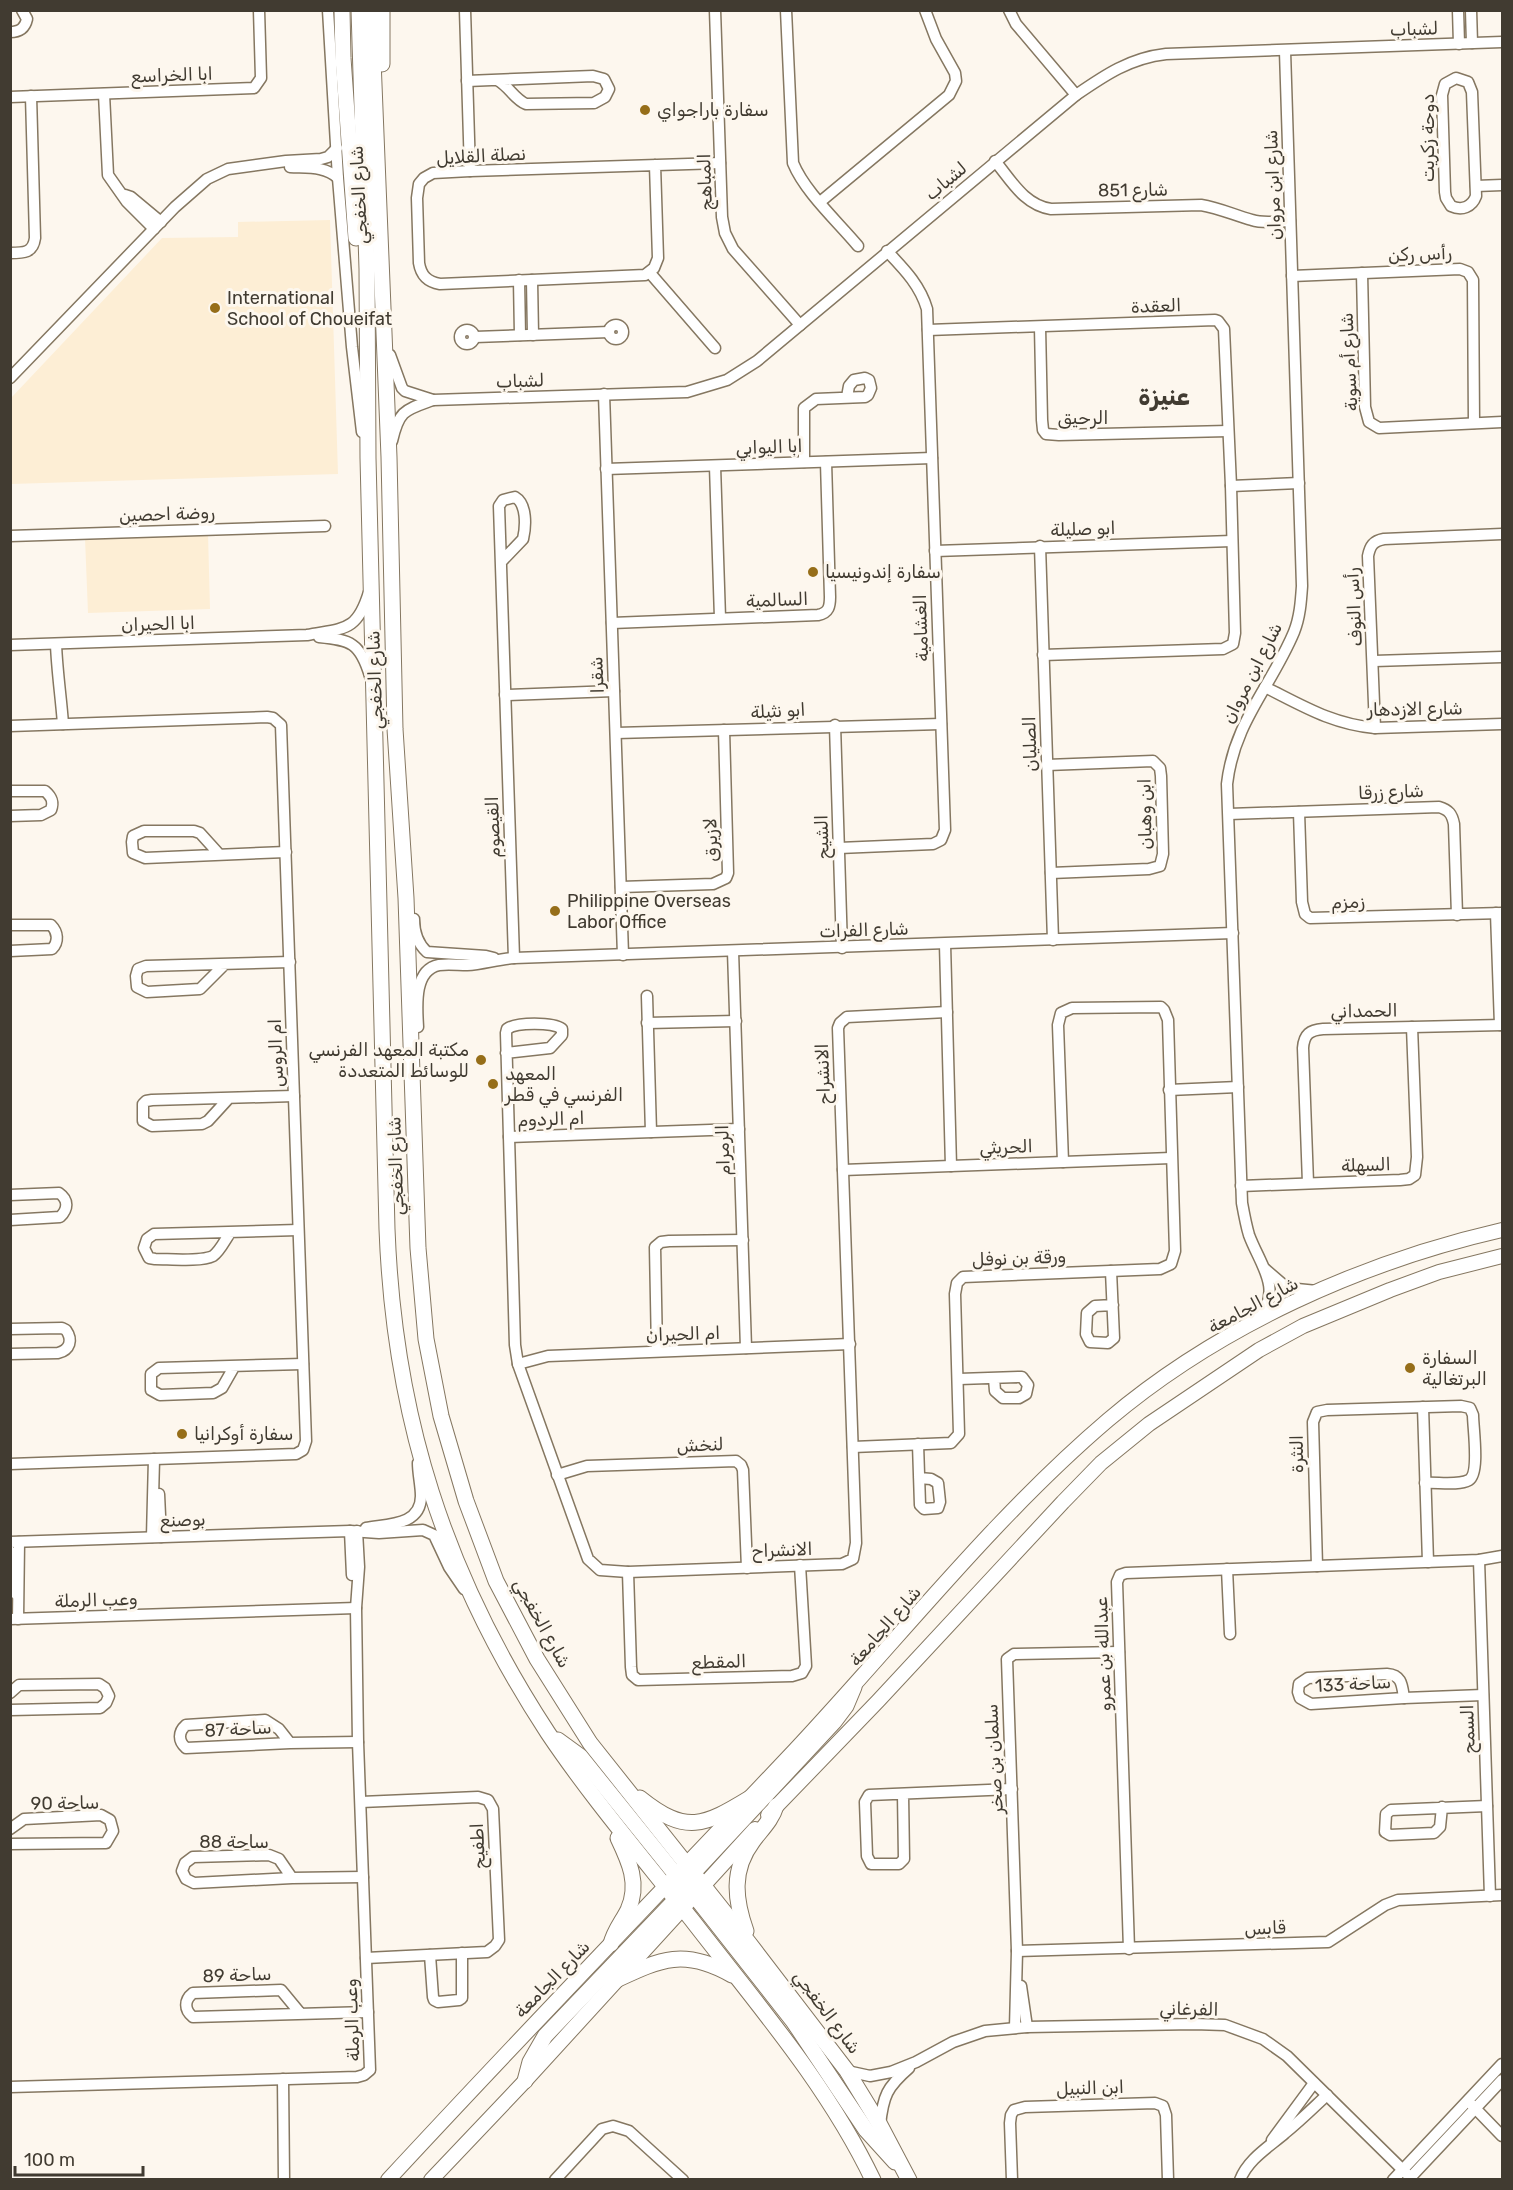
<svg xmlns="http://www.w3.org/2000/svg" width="1513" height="2190" font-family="Rubik,'Noto Naskh Arabic',sans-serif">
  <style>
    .built { fill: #fdeed5 }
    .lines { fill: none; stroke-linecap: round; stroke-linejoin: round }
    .minor-casing { stroke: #857761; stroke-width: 13 }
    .major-casing { stroke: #857761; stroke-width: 16 }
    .highway-casing { stroke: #857761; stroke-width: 17 }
    .minor { stroke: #fff; stroke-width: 10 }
    .major { stroke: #fff; stroke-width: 14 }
    .highway { stroke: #fff; stroke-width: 15 }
    .poi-dot { fill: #966e19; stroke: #fdf7ee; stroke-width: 2 }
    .labels { text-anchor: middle; stroke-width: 6; stroke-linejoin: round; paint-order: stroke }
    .street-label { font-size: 18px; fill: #413b31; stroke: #fdf7ee }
    .poi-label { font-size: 18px; fill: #413b31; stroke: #fdf7ee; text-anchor: start }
    .district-label { font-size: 24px; font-weight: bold; fill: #413b31; stroke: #fdf7ee }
  </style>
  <rect width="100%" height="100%" fill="#fdf7ee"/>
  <!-- built -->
  <g class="built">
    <path d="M330,220L338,474L11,484V398L162,238L238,237V222Z"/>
    <path d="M208,533L210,609L88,613L85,538Z"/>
  </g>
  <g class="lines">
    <defs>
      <g id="minor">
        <path d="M328,10L338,178L352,347L362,432"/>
        <path d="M465,10L470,171"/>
        <path d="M715,10L722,217L725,233L733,249L800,325"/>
        <path d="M786,10L793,163C805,192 837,221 858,246"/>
        <path d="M1009,10L1016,24L1076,95"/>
        <path d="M1458,10L1459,44"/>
        <path d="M1471,10L1472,43"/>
        <path d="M10,32C20,32 25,28 27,19L22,10"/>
        <path d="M1456,78L1468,82L1472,92L1476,196C1472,207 1462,211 1451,206L1446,198L1445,192L1442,95L1445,84Z"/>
        <path d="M467,81L593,76L604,79L609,89L605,97L594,103L526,104C514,99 509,86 497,80"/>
        <path d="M104,94L108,175L127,202L154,229"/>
        <path d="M10,97L254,88L261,78L259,10"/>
        <path d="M995,161C1011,180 1024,205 1051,209L1201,205C1219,208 1234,215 1252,220C1264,224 1278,221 1290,221"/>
        <path d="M655,165L658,258L654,268L645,275L440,284C427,282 421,275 419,263L417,198L419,184L424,178L433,173L470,171L720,163"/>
        <path d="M290,167C308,168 325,166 338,178"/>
        <path d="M1476,186L1502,185"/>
        <path d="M125,195L131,197L161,222"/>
        <path d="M820,202L949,95L956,81L955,73L936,39L925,10"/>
        <path d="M10,253C24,253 33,253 35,238L31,96"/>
        <path d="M650,273L715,348"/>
        <path d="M1362,273L1365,407L1369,422L1379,428L1502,422"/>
        <path d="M1292,276L1460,269L1468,272L1473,280L1474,423"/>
        <path d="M519,280L520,335"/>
        <path d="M532,280L533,335"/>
        <circle cx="616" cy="332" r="7"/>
        <path d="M1040,327L1042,420L1043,430L1046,434L1059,435L1228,431"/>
        <circle cx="467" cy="337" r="7"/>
        <path d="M928,330L1215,320L1218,321L1224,329L1231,486L1235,633L1233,644L1223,649L1043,655"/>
        <path d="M475,337L609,332"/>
        <path d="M390,355L402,388L405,391L433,400"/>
        <path d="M10,378L175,207L207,179L228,169L286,161L321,159L328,157L337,148"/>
        <path d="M604,394L623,955"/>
        <path d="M392,441C399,410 405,410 433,400L687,392L727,380L757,361L1076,95C1105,75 1130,58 1166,54L1502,42"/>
        <path d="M804,462V408L816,399L865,397L868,395L871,388L869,380L865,378L854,380L849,386L847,397"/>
        <path d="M715,466L720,618"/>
        <path d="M606,469L932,458"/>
        <path d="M1231,486L1299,483"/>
        <path d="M10,536L325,526"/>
        <path d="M1040,546L1053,940"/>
        <path d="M935,551L1232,541"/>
        <path d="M501,562L523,539C526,526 527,504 515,497L503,500L499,506L514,958"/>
        <path d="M612,623L818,615C829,613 830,606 830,597L826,462"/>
        <path d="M319,637C351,640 360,643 370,676"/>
        <path d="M56,644C57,671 61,697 63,724"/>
        <path d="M10,645L307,635C344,628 357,632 369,592"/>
        <path d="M1374,661L1502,657"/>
        <path d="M1265,687C1303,706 1332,724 1375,728L1502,724"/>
        <path d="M505,695L614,691"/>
        <path d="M835,725L842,948"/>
        <path d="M10,726L267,717L273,718L281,725L306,1441L303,1450L296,1454L10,1464"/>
        <path d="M1375,728L1368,556C1370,546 1373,541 1384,539L1502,534"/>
        <path d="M616,733L941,724"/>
        <path d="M1047,765L1153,761L1160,768L1161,776L1163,854L1160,866L1149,869L1051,873"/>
        <path d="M10,791H45C52,797 54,802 51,810L41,815L10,816"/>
        <path d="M1299,812L1302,902L1305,914L1310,918L1502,913"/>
        <path d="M1229,814L1439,807C1449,810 1452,814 1454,824L1457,915"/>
        <path d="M839,848L933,844L941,840L945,830L927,309C920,285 904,269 887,251"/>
        <path d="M219,854L200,833L194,831H144L133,836L132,842L133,853L145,858L286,852"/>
        <path d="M621,887L713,884L726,878L728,873L724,730"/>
        <path d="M1496,913L1500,1025"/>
        <path d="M414,919C414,932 417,943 427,952L486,956L494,958"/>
        <path d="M10,925H51C58,932 59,942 52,949L10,951"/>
        <path d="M945,944L951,1166"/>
        <path d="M733,951L746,1348"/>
        <path d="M224,965L200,989L147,992L137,987L136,976L138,969L146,966L290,962"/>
        <path d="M647,996L651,1132"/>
        <path d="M647,1023L736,1021"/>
        <path d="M418,1027C417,1008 413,970 439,965C448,964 458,965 467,965C483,964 498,959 514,958L1233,933"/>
        <path d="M506,1053L550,1048L562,1035V1029C553,1022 516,1022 507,1029L506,1033L515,1345L518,1364L588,1559L600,1570L628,1572L842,1564L853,1559L856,1543L838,1028L840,1023L847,1017L947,1012"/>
        <path d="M1169,1090L1238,1087"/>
        <path d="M229,1098L208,1121L202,1124L152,1126L143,1121V1104L146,1101L152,1100L294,1096"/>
        <path d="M509,1137L739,1129"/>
        <path d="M843,1170L1171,1158"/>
        <path d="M1308,1183L1303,1048C1304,1034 1310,1030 1323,1029L1502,1025"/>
        <path d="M1241,1186L1400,1180L1409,1179L1415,1175L1417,1157L1412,1027"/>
        <path d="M10,1195L59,1193C69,1200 68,1209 60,1217L10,1220"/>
        <path d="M230,1233C225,1240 220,1251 213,1256C201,1262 170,1259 155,1259L149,1258L144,1248L147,1239L154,1234L298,1230"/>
        <path d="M1265,1269L1287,1288L1317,1291"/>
        <path d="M1111,1271L1114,1338L1108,1343L1090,1342L1086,1334L1087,1313L1095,1306L1113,1305"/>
        <path d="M1259,1319C1283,1288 1260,1265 1249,1235C1246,1225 1244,1214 1242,1203L1227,784C1234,722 1271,687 1294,632C1300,617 1301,601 1302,586L1285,51"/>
        <path d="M10,1329L62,1328L66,1330C73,1340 70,1350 58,1353L10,1354"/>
        <path d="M657,1351L655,1247L661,1242L669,1241L743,1240"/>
        <path d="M518,1364L548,1356L850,1344"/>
        <path d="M234,1367L222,1388L213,1393L160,1395L151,1390V1374L159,1368L303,1364"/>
        <path d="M959,1379L1019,1377H1022L1028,1385L1026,1394L1019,1398H1003L995,1391L994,1378"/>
        <path d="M1423,1407L1428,1562"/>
        <path d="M918,1444L920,1505L924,1509L938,1508L940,1502L938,1483L931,1479L919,1478"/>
        <path d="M853,1447L951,1443L959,1434L955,1294L957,1283L963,1277L1160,1269L1171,1264L1175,1251L1168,1020L1164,1010L1161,1007L1072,1008L1061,1013L1058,1025L1063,1162"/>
        <path d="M557,1475L587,1466L736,1461L741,1465L743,1470L747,1568"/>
        <path d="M159,1494L161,1537"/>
        <path d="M366,1528C387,1524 421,1526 421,1496C421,1485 418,1474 418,1463"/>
        <path d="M350,1531L352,1575"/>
        <path d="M152,1537L154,1459"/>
        <path d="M10,1542L350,1531L379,1533L423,1530L434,1535L449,1567L464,1589"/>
        <path d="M10,1551L12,1581L16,1594"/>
        <path d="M1479,1560L1490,1896"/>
        <path d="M1317,1566L1313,1422L1317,1412L1327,1410L1461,1406L1470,1408L1473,1415C1473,1428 1480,1473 1469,1480C1458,1486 1437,1482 1425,1483"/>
        <path d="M1227,1569L1230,1634"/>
        <path d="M628,1572L631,1667L632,1675L638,1680L792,1676L802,1673L806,1666L800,1565"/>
        <path d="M10,1619L356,1608"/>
        <path d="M18,1619L19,1542"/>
        <path d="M1387,1674C1402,1675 1402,1685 1404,1698L1311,1704L1300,1698L1298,1692L1299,1684L1308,1678Z"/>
        <path d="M10,1693L19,1685L99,1684L105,1688L109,1696L106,1703L100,1708L10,1710"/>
        <path d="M1404,1698L1483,1695"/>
        <path d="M290,1743L279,1729L265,1720L186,1725C178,1732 178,1741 186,1748L290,1743L358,1742"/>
        <path d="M903,1794L904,1859L899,1864H871L867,1856L865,1802L869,1795L1012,1789"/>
        <path d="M361,1802L478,1797L488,1800L493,1809L499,1940L495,1946L487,1952L366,1958"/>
        <path d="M1442,1807L1440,1827L1434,1833L1390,1835L1385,1832L1386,1814L1391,1810L1487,1806"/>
        <path d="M10,1829L24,1819L101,1815L110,1820L113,1831L106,1843L10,1844"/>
        <path d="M292,1878L279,1859L269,1855L193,1857L185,1863L182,1871L186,1879L194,1883L292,1878L363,1877"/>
        <path d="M1129,1949L1117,1582L1120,1575L1126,1573L1479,1560L1502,1556"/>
        <path d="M1017,1951L1328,1942L1385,1905L1398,1900L1502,1895"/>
        <path d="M430,1955L433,1997L434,2000L438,2002L459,2000L462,1998V1953"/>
        <path d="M1021,1986L1027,2027"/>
        <path d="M300,2013L281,1990L193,1993C184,2000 184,2010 193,2017L368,2012"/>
        <path d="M1015,2028L1017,1951L1007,1659L1014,1654L1119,1652"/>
        <path d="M847,2071L870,2076L891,2072L916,2062L953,2042L985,2031L1027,2027L1194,2024L1225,2025L1263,2039L1287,2056L1410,2177"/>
        <path d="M283,2079L284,2180"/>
        <path d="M10,2087L357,2077L364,2075L370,2070L358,1742L356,1608L359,1567L357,1531"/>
        <path d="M1472,2105L1502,2136"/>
        <path d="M880,2125C883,2096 887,2087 909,2068"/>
        <path d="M1272,2140L1314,2083"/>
        <path d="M555,2180L602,2129L613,2126L629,2131L683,2180"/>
        <path d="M1012,2180L1010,2123L1011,2115L1014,2110L1025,2107L1155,2103L1163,2106L1166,2115L1168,2180"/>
        <path d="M1240,2180C1248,2159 1269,2147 1285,2133C1300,2121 1313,2108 1327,2095"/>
        <path d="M1393,2180L1502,2064"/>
        <path d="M1408,2180L1502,2080"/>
      </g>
      <g id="major">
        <path d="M768,1815L878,1701L1063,1502L1101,1463L1149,1424L1259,1350L1303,1326L1390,1290L1439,1272L1502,1256"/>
        <path d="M388,2180C522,2035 659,1894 794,1751C898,1640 993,1518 1108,1420C1219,1326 1362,1262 1502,1230"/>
        <path d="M431,2180L525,2081L755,1829"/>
      </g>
      <g id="highway">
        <path d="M342,10L343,58L356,238"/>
        <path d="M359,10L367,269L368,458L387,1229C394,1417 445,1576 548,1733C591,1797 644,1859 692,1920C756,2003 827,2084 873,2180"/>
        <path d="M371,10L389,457L395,729L406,898L418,1248L426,1339L441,1416L466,1501L496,1581L537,1659L590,1743L749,1943L847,2071L880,2125L909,2180"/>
        <path d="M382,10V64"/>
        <path d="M558,1740L580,1756L676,1875L694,1884"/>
        <path d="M640,1798C686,1835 704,1826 750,1798"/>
        <path d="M691,1881L697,1869L834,1722L846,1706L854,1687"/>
        <path d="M666,1887L685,1888L694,1895L793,2021L866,2130L895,2162"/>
        <path d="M746,1931C735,1900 731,1870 753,1841C761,1830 772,1820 776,1806"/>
        <path d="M611,1944C614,1931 622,1922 628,1910C640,1884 629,1861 618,1838"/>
        <path d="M616,1980C661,1959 684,1948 732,1975"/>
        <path d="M525,2081L530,2062L545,2036L681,1894"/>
      </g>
    </defs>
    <!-- minor casing -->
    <use href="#minor" class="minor-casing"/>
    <!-- major casing -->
    <use href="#major" class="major-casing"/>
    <!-- highway casing -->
    <use href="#highway" class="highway-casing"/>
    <!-- minor -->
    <use href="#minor" class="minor"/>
    <!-- major -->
    <use href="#major" class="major"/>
    <!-- highway -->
    <use href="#highway" class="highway"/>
  </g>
  <!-- markers -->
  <g class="poi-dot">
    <circle cx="645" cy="110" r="6"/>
    <circle cx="215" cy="308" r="6"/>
    <circle cx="813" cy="572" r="6"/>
    <circle cx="555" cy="911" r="6"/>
    <circle cx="481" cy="1060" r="6"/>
    <circle cx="493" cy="1084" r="6"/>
    <circle cx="1410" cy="1368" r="6"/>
    <circle cx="182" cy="1434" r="6"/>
  </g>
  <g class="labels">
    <!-- street labels -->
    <g class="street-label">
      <text transform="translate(1414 29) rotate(-2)" y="6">لشباب</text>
      <text transform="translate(172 75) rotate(-2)" y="6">ابا الخراسع</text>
      <text transform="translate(1428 138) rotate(-90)" y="6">دوحة زكريت</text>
      <text transform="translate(481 156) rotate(-3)" y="6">نصلة القلايل</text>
      <text transform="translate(946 181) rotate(-40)" y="6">لشباب</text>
      <text transform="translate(705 182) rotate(-92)" y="6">المباهج</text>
      <text transform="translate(1273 185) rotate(-92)" y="6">شارع ابن مروان</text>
      <text transform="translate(1133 190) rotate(-1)" y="6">شارع 851</text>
      <text transform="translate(359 195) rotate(-93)" y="6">شارع الخفجي</text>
      <text transform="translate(1420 254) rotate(-2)" y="6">رأس ركن</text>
      <text transform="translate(1156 306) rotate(-2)" y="6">العقدة</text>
      <text transform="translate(1349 362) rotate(-93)" y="6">شارع أم سوية</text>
      <text transform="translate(520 381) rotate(-2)" y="6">لشباب</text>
      <text x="1083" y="424">الرحيق</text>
      <text transform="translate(769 447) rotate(-2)" y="6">ابا اليوابي</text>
      <text transform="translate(167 514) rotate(-2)" y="6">روضة احصين</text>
      <text transform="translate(1083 529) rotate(-2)" y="6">ابو صليلة</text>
      <text transform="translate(777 600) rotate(-2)" y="6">السالمية</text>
      <text transform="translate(1354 607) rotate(-93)" y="6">رأس النوف</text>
      <text transform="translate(158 624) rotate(-2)" y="6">ابا الحيران</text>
      <text transform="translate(921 628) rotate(-92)" y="6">الغشامية</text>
      <text transform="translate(1252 673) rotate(-63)" y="6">شارع ابن مروان</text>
      <text transform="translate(597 675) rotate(-92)" y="6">شقرا</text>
      <text transform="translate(375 680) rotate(-92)" y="6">شارع الخفجي</text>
      <text transform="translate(1415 709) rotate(-1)" y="6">شارع الازدهار</text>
      <text transform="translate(778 711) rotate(-3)" y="6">ابو نثيلة</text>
      <text transform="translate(1030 744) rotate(-92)" y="6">الصليان</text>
      <text transform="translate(1391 792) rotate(-2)" y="6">شارع زرقا</text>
      <text transform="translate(1145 814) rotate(-91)" y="6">ابن وهبان</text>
      <text transform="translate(493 827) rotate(-92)" y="6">القيصوم</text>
      <text transform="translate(822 837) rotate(-92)" y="6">الشيح</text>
      <text transform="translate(711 840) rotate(-92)" y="6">لازيرق</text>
      <text transform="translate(1348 902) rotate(-2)" y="6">زمزم</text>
      <text transform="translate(864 930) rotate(-2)" y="6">شارع الفرات</text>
      <text transform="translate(1364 1011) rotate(-1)" y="6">الحمداني</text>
      <text transform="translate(276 1053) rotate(-92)" y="6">ام الروس</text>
      <text transform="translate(823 1074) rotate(-92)" y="6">الانشراح</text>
      <text transform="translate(551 1119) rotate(-2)" y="6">ام الردوم</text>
      <text transform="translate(1006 1147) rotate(-2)" y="6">الحريثي</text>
      <text transform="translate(723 1150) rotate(-92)" y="6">الرمرام</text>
      <text transform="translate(1366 1165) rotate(-2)" y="6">السهلة</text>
      <text transform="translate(396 1166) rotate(-92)" y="6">شارع الخفجي</text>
      <text transform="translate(1019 1258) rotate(-2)" y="6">ورقة بن نوفل</text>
      <text transform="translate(1253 1305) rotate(-28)" y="6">شارع الجامعة</text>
      <text transform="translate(683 1334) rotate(-2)" y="6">ام الحيران</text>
      <text transform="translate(700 1445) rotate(-2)" y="6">لنخش</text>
      <text transform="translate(1297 1454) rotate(-91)" y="6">النثرة</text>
      <text transform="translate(183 1520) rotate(-2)" y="6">بوصنع</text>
      <text transform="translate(782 1550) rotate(-2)" y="6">الانشراح</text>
      <text transform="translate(96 1600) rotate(-2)" y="6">وعب الرملة</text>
      <text transform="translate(542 1623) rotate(61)" y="6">شارع الخفجي</text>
      <text transform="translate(885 1626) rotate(-49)" y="6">شارع الجامعة</text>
      <text transform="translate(1103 1654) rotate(-92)" y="6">عبدالله بن عمرو</text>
      <text transform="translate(719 1662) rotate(-2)" y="6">المقطع</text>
      <text transform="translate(1353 1684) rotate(-3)" y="6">ساحة 133</text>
      <text transform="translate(238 1729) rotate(-3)" y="6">ساحة 87</text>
      <text transform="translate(1468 1729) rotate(-92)" y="6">السمح</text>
      <text transform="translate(994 1759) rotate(-93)" y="6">سلمان بن صخر</text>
      <text transform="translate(65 1803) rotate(-1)" y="6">ساحة 90</text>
      <text x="234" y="1848">ساحة 88</text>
      <text transform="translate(478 1846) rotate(-93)" y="6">اطفيح</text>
      <text transform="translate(1265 1928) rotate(-2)" y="6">قابس</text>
      <text transform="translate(237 1975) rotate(-2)" y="6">ساحة 89</text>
      <text transform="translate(552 1979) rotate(-46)" y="6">شارع الجامعة</text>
      <text transform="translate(1189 2009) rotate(1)" y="6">الفرغاني</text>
      <text transform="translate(827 2012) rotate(53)" y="6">شارع الخفجي</text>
      <text transform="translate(352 2020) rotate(-92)" y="6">وعب الرملة</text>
      <text transform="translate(1090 2088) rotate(-2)" y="6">ابن النبيل</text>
    </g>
    <!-- poi labels -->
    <g class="poi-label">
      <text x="657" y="116">سفارة باراجواي</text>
      <text x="227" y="304">International<tspan x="227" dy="21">School of Choueifat</tspan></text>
      <text x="825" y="578">سفارة إندونيسيا</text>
      <text x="567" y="907">Philippine Overseas<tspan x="567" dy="21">Labor Office</tspan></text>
      <text x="469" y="1056" text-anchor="end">مكتبة المعهد الفرنسي<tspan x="469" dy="21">للوسائط المتعددة</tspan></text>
      <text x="505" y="1080">المعهد<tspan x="505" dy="21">الفرنسي في قطر</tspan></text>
      <text x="1422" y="1364">السفارة<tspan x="1422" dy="21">البرتغالية</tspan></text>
      <text x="194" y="1440">سفارة أوكرانيا</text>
    </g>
    <!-- district labels -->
    <g class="district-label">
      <text x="1164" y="405">عنيزة</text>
    </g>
  </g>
  <!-- border -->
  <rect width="1513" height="2190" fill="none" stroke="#413b31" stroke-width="24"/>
  <!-- scale -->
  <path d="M15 2166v9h128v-9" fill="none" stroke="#413b31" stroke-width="3"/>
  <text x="24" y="2166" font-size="18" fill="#413b31" stroke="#fdf7ee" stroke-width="4.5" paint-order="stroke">100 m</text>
</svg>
